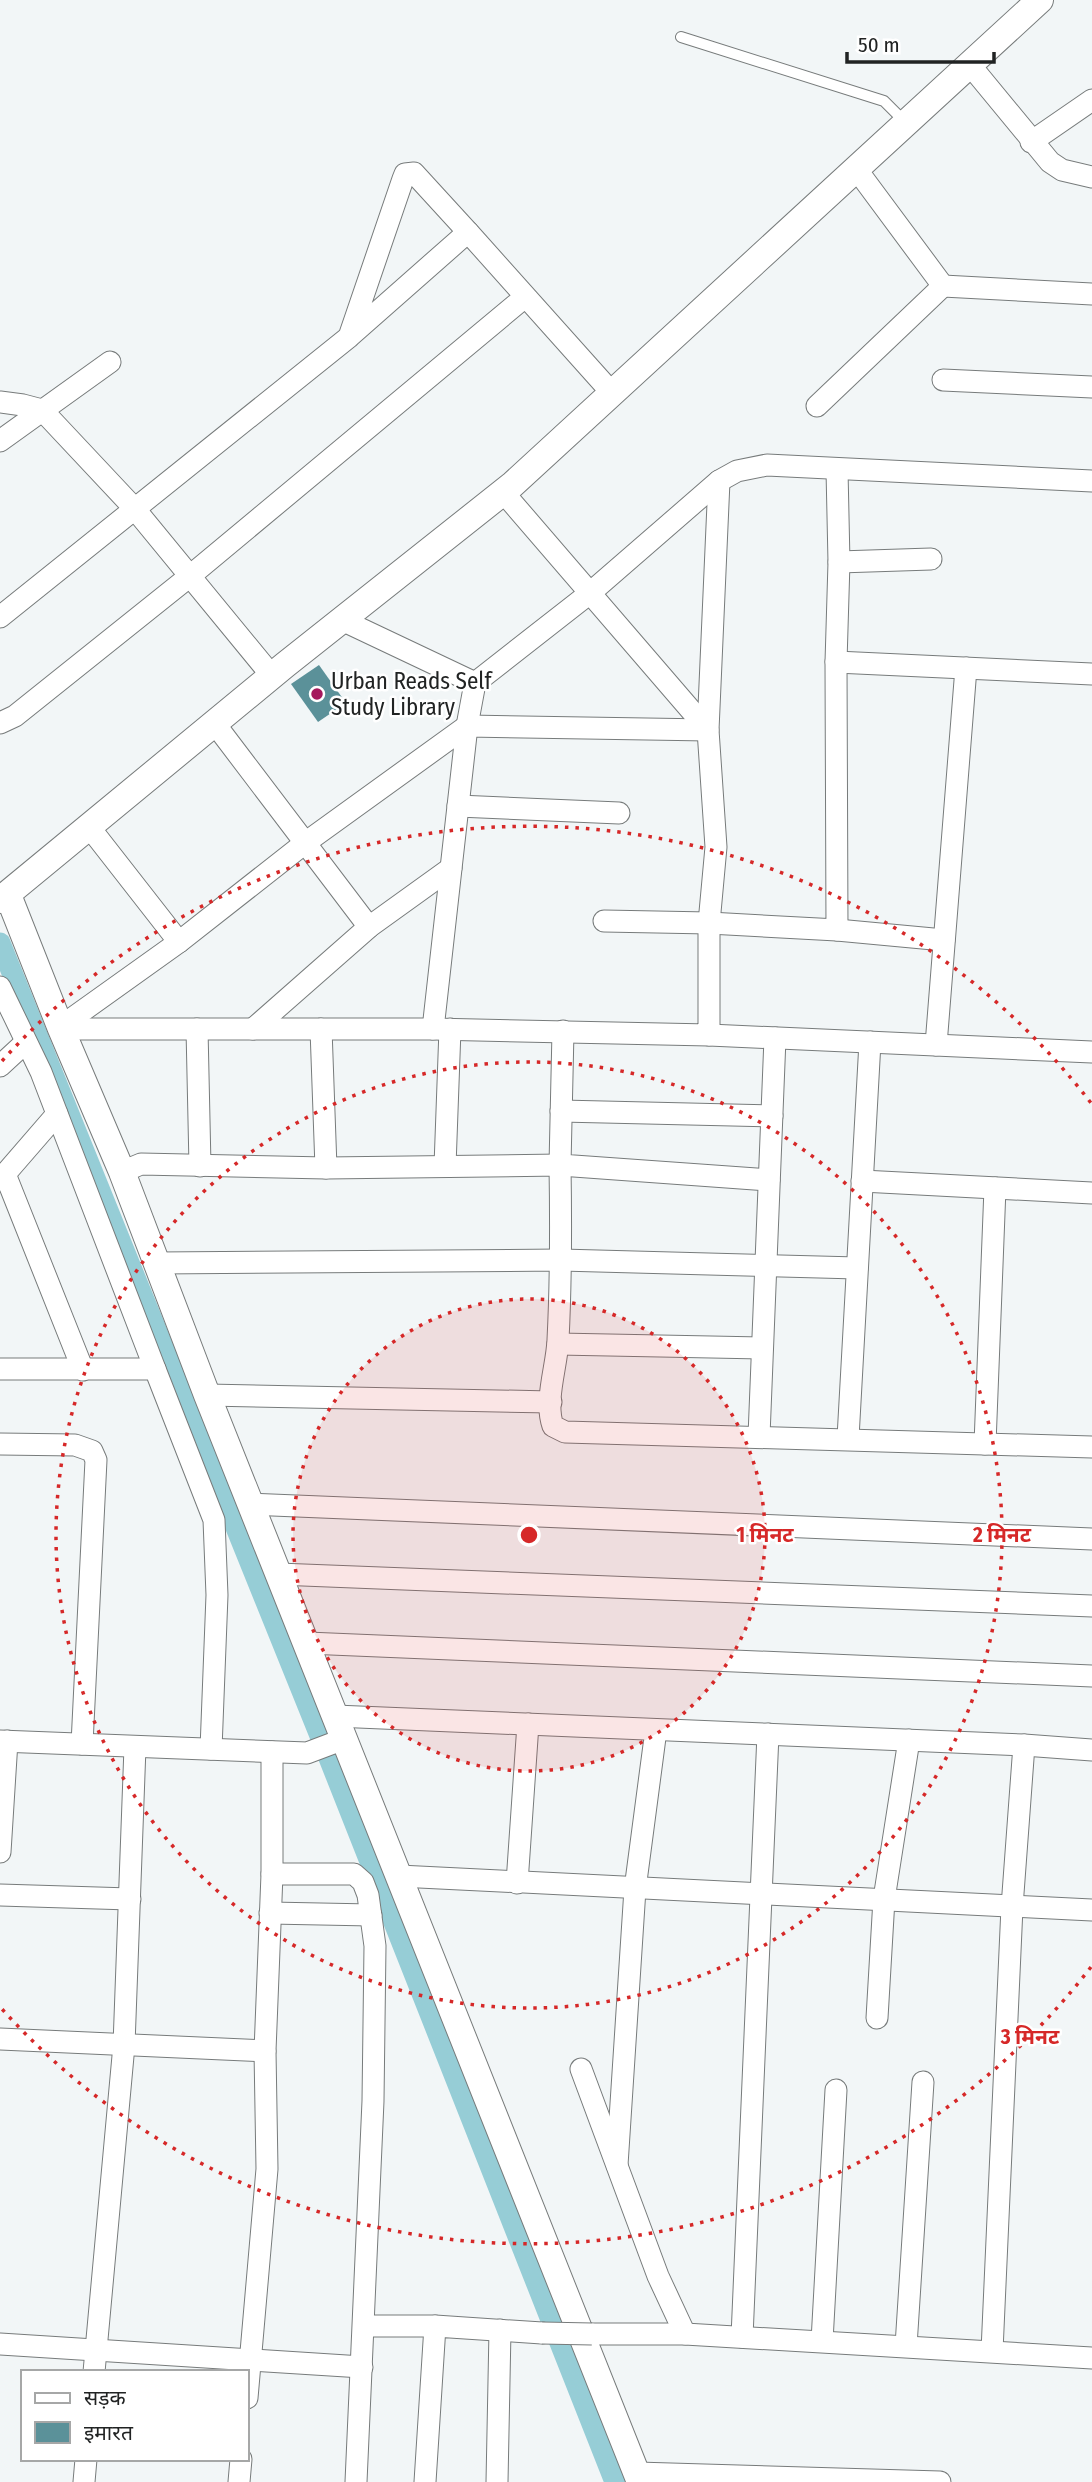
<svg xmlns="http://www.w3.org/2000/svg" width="1092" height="2482" font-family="'Fira Sans Condensed','Noto Sans Devanagari',sans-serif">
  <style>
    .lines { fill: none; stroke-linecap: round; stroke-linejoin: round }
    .canal { stroke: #96cdd6; stroke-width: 21 }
    .building { fill: #5b9199 }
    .service-casing { stroke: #777b7b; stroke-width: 12 }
    .minor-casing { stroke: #777b7b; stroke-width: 23 }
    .tertiary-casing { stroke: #777b7b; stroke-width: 28 }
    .service { stroke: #fff; stroke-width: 10 }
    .minor { stroke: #fff; stroke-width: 21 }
    .tertiary { stroke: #fff; stroke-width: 26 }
    .minor-bridge-casing { stroke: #777b7b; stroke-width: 23; stroke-linecap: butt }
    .minor-bridge { stroke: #fff; stroke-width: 21 }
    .ring { fill: none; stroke: #d62828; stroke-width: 3.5; stroke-dasharray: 3.5 7 }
    .poi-dot { fill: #a5185d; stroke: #fff; stroke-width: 2.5 }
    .labels { text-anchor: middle; stroke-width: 5; stroke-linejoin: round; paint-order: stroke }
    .poi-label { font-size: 23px; fill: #212323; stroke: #fff; text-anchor: start }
    .centre { fill: #d62828; stroke: #fff; stroke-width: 3.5 }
    .ring-label { font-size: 21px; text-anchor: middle; font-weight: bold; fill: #d62828; stroke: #fff; stroke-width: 5; stroke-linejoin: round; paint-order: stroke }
  </style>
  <rect width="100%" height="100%" fill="#f2f6f7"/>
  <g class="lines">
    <!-- canal -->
    <path class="canal" d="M0,943L329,1758L615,2482"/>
  </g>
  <!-- building -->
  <path class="building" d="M319,665L346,703L318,722L291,684Z"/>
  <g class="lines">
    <defs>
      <path id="service" d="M681,37L884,101L907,124"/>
      <g id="minor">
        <path d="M970,65L1050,162L1062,170L1092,177"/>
        <path d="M1031,142L1092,100"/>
        <path d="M468,232L612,393"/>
        <path d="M943,286L1092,294"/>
        <path d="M943,380L1092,387"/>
        <path d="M0,402L23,405L42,410L134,508L272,676"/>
        <path d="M817,406L943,286L857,170"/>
        <path d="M0,441L110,362"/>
        <path d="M839,562L931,559"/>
        <path d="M0,617L349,337L468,232L414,173L405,174L403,179L349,337"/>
        <path d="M342,620L475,683L467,726L433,1029"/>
        <path d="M836,662L1092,674"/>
        <path d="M475,683L590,593L719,481L737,471L767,465L1092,481"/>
        <path d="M0,723L15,716L190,576L525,297"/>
        <path d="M215,724L369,927L253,1029"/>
        <path d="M458,806L619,813"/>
        <path d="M90,828L179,942"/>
        <path d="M604,921L709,923L837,930L836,662L839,562L837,470"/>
        <path d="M369,927L451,868"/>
        <path d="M837,930L944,940"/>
        <path d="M0,987L41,1072L155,1369"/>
        <path d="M60,1027L179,942L305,843L467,726L708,730L719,481"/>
        <path d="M61,1029H433L709,1035V923L716,847L708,730L503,492"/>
        <path d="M197,1029L200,1166"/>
        <path d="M321,1029L326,1168"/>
        <path d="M563,1031L560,1165L769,1180"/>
        <path d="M709,1035L1092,1052"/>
        <path d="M936,1045L966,668"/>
        <path d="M0,1066L26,1042"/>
        <path d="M561,1111L772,1116"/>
        <path d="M445,1166L450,1029"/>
        <path d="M122,1172L141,1164L326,1168L560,1165C561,1224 561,1281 558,1340C557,1366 544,1401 553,1426L565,1432L1092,1447"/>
        <path d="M5,1174L57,1114"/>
        <path d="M0,1180L5,1174L83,1370"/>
        <path d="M862,1181L1092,1193"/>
        <path d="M157,1263L561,1260L857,1268"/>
        <path d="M558,1344L762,1348"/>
        <path d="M0,1369H155L214,1520L217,1595L211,1749"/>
        <path d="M207,1395L551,1402"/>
        <path d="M759,1436L775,1038"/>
        <path d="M848,1438L870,1042"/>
        <path d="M0,1444L75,1445L92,1451L96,1460L82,1744"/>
        <path d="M985,1444L995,1188"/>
        <path d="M250,1504L1092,1539"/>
        <path d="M278,1574L1092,1606"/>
        <path d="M307,1643L1092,1676"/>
        <path d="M335,1716L1024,1745L1092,1750"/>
        <path d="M0,1741L307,1753L344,1739"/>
        <path d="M0,1852L7,1741"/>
        <path d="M272,1874H354L363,1882L368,1895L375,1946L373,2101L356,2482"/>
        <path d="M399,1876L1092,1910"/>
        <path d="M517,1883L528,1724"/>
        <path d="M0,1895L130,1899"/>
        <path d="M270,1913L371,1915"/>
        <path d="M877,2018L884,1899L909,1740"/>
        <path d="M0,2039L265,2051"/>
        <path d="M581,2069L658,2276L685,2334"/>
        <path d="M617,2165L635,1889L656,1730"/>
        <path d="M365,2326H435"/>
        <path d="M592,2334H685L1092,2358"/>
        <path d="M742,2337L768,1734"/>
        <path d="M822,2341L836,2090"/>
        <path d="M0,2344L362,2367"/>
        <path d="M906,2346L923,2082"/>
        <path d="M992,2351L1012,1907L1024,1745"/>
        <path d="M94,2372L124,2045L135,1747"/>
        <path d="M247,2398L267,2169L265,2051L272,1874V1752"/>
        <path d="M637,2473L940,2482"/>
        <path d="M84,2482L86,2459"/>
        <path d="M239,2482L241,2459"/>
        <path d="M425,2482L435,2326L542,2333"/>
        <path d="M497,2482L500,2330"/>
      </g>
      <g id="tertiary">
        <path d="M8,895L61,1029L122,1172L207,1395L640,2482"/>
        <path d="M0,900L285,665L512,485L1040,0"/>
      </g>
    </defs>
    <!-- service casing -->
    <use href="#service" class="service-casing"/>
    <!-- minor casing -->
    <use href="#minor" class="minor-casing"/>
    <!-- tertiary casing -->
    <use href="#tertiary" class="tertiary-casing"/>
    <!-- service -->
    <use href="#service" class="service"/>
    <!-- minor -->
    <use href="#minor" class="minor"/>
    <!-- tertiary -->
    <use href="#tertiary" class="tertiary"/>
    <defs>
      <path id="minor-bridge" d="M542,2333L592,2334"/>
    </defs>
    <!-- minor-bridge casing -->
    <use href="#minor-bridge" class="minor-bridge-casing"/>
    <!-- minor-bridge -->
    <use href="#minor-bridge" class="minor-bridge"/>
  </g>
  <!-- distance rings -->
  <circle cx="529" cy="1535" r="236" fill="#d62828" fill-opacity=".12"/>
  <g class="ring">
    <circle cx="529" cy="1535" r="236"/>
    <circle cx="529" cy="1535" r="473"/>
    <path d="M1091 1967A709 709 0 0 1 2 2009M2 1061A709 709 0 0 1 1091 1103"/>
  </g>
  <!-- markers -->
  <circle class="poi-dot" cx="317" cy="694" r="7"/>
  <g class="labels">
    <!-- poi labels -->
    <g class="poi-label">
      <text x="331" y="689">Urban Reads Self<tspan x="331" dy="26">Study Library</tspan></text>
    </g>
  </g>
  <circle cx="529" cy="1535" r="10" class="centre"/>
  <g class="ring-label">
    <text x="765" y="1542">1 मिनट</text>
    <text x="1002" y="1542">2 मिनट</text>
    <text x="1030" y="2044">3 मिनट</text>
  </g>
  <!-- legend -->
  <rect x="21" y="2370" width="228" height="91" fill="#ffffff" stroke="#a6a7a7" stroke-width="2"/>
  <rect x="35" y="2393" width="35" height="10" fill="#ffffff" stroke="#a6a7a7" stroke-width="2"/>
  <text x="84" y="2405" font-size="21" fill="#212323">सड़क</text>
  <rect x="35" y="2422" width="35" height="21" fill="#5b9199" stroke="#a6a7a7" stroke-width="2"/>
  <text x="84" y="2440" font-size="21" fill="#212323">इमारत</text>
  <!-- scale -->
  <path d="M847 52v10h147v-10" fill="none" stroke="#212323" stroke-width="3.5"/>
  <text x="858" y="52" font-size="21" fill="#212323" stroke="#ffffff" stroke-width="5" paint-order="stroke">50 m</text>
</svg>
